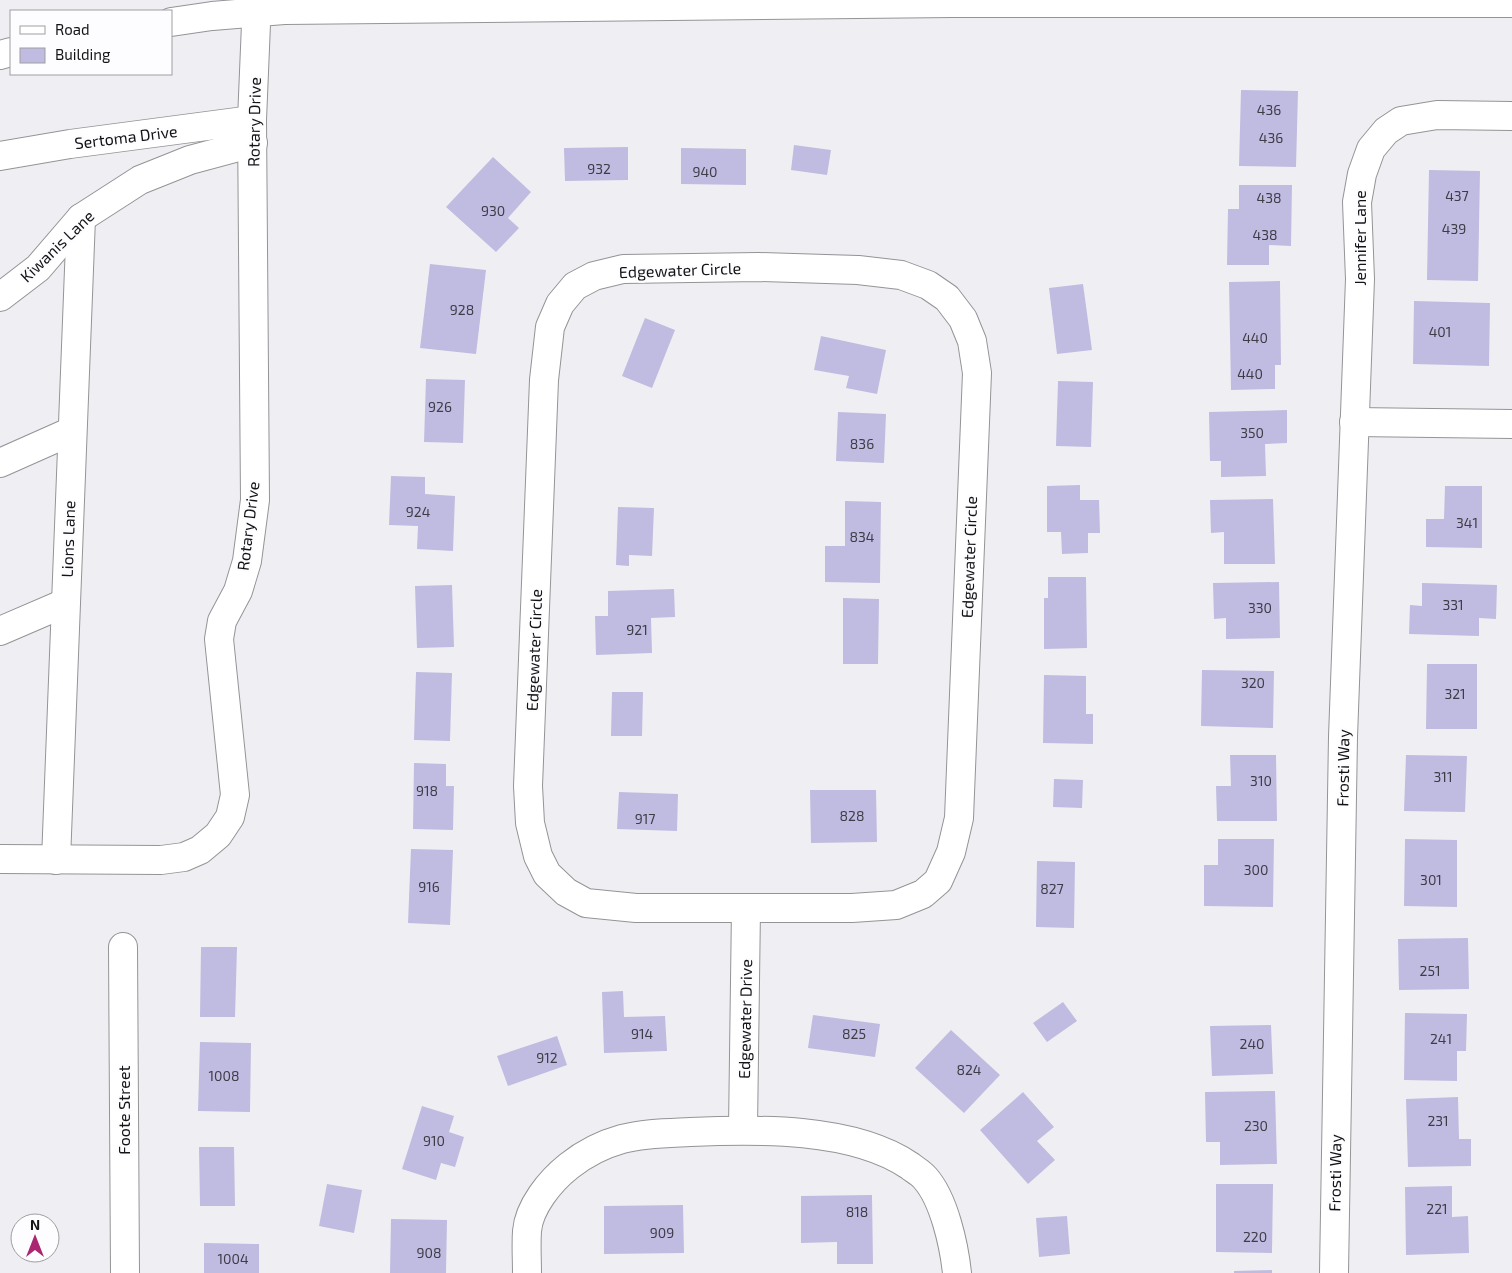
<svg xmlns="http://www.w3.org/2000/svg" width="1512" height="1273" font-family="'Exo 2',sans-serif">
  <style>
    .building { fill: #c0bbe0 }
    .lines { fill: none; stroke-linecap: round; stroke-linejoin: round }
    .street-casing { stroke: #949497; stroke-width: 30 }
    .secondary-casing { stroke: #949497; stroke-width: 30 }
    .street { stroke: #fff; stroke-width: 28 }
    .secondary { stroke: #fff; stroke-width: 28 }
    .labels { text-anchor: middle; stroke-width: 4.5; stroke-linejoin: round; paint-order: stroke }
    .number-label { font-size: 14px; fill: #3e3c47 }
    .street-label { font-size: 16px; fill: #131214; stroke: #fdfcff }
  </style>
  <rect width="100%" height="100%" fill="#efeff3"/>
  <!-- building -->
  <g class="building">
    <path d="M1241,90L1298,91L1296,167L1239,166Z"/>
    <path d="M794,145L831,150L827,175L791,170Z"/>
    <path d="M628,147V180L565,181L564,148Z"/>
    <path d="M681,148L746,149V185L681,184Z"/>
    <path d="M493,157L531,192L508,218L519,228L496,252L446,207Z"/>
    <path d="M1429,170L1480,171L1478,281L1427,280Z"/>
    <path d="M1239,185H1292L1291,246L1269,245V265H1227L1228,209H1239Z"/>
    <path d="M430,264L486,270L476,354L420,348Z"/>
    <path d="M1280,281L1281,365H1275V389L1231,390L1229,282Z"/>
    <path d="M1083,284L1092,350L1057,354L1049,288Z"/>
    <path d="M1414,301L1490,303L1489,366L1413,364Z"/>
    <path d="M645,318L675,330L652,388L622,376Z"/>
    <path d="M821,336L886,350L877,394L846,388L849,376L814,370Z"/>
    <path d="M426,379L465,380L463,443L424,442Z"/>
    <path d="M1058,381L1093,382L1091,447L1056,446Z"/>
    <path d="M1287,410V443L1265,444L1266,476L1221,477V461H1210L1209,412Z"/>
    <path d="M838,412L886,414L884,463L836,461Z"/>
    <path d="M391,476L425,477V494L455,496L453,551L417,549L418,526L389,525Z"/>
    <path d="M1080,485V500H1099L1100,533H1088V553L1062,554L1061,532H1047V486Z"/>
    <path d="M1445,486H1482V548L1426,547V519H1444Z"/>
    <path d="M1273,499L1275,564H1224V532L1211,533L1210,500Z"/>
    <path d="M845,501L881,502L880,583L825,582V546H845Z"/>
    <path d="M618,507L654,508L652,556L629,555V566L616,565Z"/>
    <path d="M1048,577H1086L1087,648L1044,649V598H1048Z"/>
    <path d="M1279,582L1280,638L1226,639V618L1214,619L1213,583Z"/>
    <path d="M1422,583L1497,585L1496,619L1479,618V636L1409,634L1410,605L1422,606Z"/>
    <path d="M452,585L454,647L417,648L415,586Z"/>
    <path d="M674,589L675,617L651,618L652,653L596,655L595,616H608V591Z"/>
    <path d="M843,598L879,599L878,664H843Z"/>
    <path d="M1427,664H1477V729H1426Z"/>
    <path d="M1202,670L1274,671L1273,728L1201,726Z"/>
    <path d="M416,672L452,673L450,741L414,740Z"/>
    <path d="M1044,675L1086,676V714H1093V744L1043,743Z"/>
    <path d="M612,692H643L642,736H611Z"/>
    <path d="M1230,755H1276L1277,821H1217L1216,786H1231Z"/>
    <path d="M1406,755L1467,756L1465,812L1404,811Z"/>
    <path d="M414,763L446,764V786H454L453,830L413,829Z"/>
    <path d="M1054,779L1083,780L1082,808L1053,807Z"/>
    <path d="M810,790H876L877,842L811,843Z"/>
    <path d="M619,792L678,794L677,831L617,829Z"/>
    <path d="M1218,839H1274L1273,907L1204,906V865H1218Z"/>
    <path d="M1405,839L1457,840V907L1404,906Z"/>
    <path d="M411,849L453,850L450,925L408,923Z"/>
    <path d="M1037,861L1075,862L1074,928L1036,927Z"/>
    <path d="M1468,938L1469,989L1399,990L1398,939Z"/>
    <path d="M201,947H237L235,1017H200Z"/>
    <path d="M623,991L624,1017L665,1016L667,1051L604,1053L602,992Z"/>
    <path d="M1063,1002L1077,1021L1047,1042L1033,1023Z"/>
    <path d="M1405,1013L1467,1014L1466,1051H1457V1081L1404,1080Z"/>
    <path d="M813,1015L880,1024L875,1057L808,1048Z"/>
    <path d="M1271,1025L1273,1074L1212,1076L1210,1026Z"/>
    <path d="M951,1030L1000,1075L964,1113L915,1068Z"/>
    <path d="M557,1036L567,1065L508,1086L497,1056Z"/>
    <path d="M200,1042L251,1043L250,1112L198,1111Z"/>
    <path d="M1275,1091L1277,1164L1220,1165V1142H1206L1205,1092Z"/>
    <path d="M1023,1092L1054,1127L1037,1141L1055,1160L1028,1184L980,1130Z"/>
    <path d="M1458,1097L1459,1139H1471V1166L1408,1167L1406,1099Z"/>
    <path d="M422,1106L454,1116L449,1132L464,1137L455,1167L441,1163L436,1180L402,1169Z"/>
    <path d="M199,1147H234L235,1206H200Z"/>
    <path d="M327,1184L362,1190L354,1233L319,1226Z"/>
    <path d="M1216,1184H1273L1272,1253L1216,1252Z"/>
    <path d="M1452,1186V1217L1468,1216L1469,1253L1406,1255L1405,1187Z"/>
    <path d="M872,1195L873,1264H837V1242L801,1243V1196Z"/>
    <path d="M683,1205L684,1253L604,1254V1206Z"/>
    <path d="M1067,1216L1070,1254L1039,1257L1036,1218Z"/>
    <path d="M391,1219L447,1220L446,1273H390Z"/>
    <path d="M204,1243L259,1244V1273H204Z"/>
    <path d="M1272,1270V1273H1234V1271Z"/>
  </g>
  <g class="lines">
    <defs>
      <g id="street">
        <path d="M0,156L70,144L252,120"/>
        <path d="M759,267L858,270L901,275L928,285L947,298L963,319L972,341L977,373L959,818L951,852L938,881L923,894L896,905L852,908H636L586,903L566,892L547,874L538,856L530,823L528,786L544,380L550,327L560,304L575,286L594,276L623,269Z"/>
        <path d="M0,297L38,268L81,218L140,180L190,160L253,143"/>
        <path d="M1354,422L1512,424"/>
        <path d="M0,463L72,431"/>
        <path d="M0,631L65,603"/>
        <path d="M0,859L161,860L184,857L200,850L218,835L230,817L235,795L219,639L222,621L238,591L247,561L255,500L252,120L257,0"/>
        <path d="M56,860L81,218"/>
        <path d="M123,947L125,1273"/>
        <path d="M743,1129L746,908"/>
        <path d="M527,1273C527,1259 526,1245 527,1231C529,1207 550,1181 569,1166C584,1154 604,1144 622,1139C644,1133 668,1133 690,1132C757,1129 853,1127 910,1166C915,1170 921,1173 925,1178C944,1199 954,1245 957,1273"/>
        <path d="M1334,1273L1343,737L1360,279L1357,202L1362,174L1371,149L1386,131L1401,121L1437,115L1512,116"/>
      </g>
      <g id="secondary">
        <path d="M171,22L212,16L284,10L953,3H1512"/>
        <path d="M0,55L11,52"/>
      </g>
    </defs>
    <!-- street casing -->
    <use href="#street" class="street-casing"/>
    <!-- secondary casing -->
    <use href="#secondary" class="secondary-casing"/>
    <!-- street -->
    <use href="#street" class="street"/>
    <!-- secondary -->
    <use href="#secondary" class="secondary"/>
  </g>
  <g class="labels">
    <!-- number labels -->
    <g class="number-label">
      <text x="1269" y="115">436</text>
      <text x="1271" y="143">436</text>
      <text x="599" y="174">932</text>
      <text x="705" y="177">940</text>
      <text x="1457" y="201">437</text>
      <text x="1269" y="203">438</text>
      <text x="493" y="216">930</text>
      <text x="1454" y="234">439</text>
      <text x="1265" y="240">438</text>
      <text x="462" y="315">928</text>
      <text x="1440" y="337">401</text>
      <text x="1255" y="343">440</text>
      <text x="1250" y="379">440</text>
      <text x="440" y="412">926</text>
      <text x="1252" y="438">350</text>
      <text x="862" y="449">836</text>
      <text x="418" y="517">924</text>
      <text x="1467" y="528">341</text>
      <text x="862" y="542">834</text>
      <text x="1453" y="610">331</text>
      <text x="1260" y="613">330</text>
      <text x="637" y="635">921</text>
      <text x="1253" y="688">320</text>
      <text x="1455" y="699">321</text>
      <text x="1443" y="782">311</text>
      <text x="1261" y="786">310</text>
      <text x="427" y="796">918</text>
      <text x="852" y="821">828</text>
      <text x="645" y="824">917</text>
      <text x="1256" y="875">300</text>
      <text x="1431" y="885">301</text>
      <text x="429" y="892">916</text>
      <text x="1052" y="894">827</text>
      <text x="1430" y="976">251</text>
      <text x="642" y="1039">914</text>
      <text x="854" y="1039">825</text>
      <text x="1441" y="1044">241</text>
      <text x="1252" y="1049">240</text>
      <text x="547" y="1063">912</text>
      <text x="969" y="1075">824</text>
      <text x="224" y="1081">1008</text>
      <text x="1438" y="1126">231</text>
      <text x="1256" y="1131">230</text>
      <text x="434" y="1146">910</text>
      <text x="1437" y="1214">221</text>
      <text x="857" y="1217">818</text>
      <text x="662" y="1238">909</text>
      <text x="1255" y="1242">220</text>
      <text x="429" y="1258">908</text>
      <text x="233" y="1264">1004</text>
    </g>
    <!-- street labels -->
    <g class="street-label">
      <text transform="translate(254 122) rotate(-89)" y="6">Rotary Drive</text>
      <text transform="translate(126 137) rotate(-7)" y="6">Sertoma Drive</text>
      <text transform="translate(1360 238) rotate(-90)" y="6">Jennifer Lane</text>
      <text transform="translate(57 246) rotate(-44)" y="6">Kiwanis Lane</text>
      <text transform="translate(680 270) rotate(-2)" y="6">Edgewater Circle</text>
      <text transform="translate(248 526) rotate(-83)" y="6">Rotary Drive</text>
      <text transform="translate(68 539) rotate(-88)" y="6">Lions Lane</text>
      <text transform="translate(969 557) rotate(-88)" y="6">Edgewater Circle</text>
      <text transform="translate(534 650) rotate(-88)" y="6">Edgewater Circle</text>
      <text transform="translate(1343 768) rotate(-89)" y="6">Frosti Way</text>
      <text transform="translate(745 1019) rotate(-89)" y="6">Edgewater Drive</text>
      <text transform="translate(124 1110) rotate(-90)" y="6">Foote Street</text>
      <text transform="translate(1335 1173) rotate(-89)" y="6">Frosti Way</text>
    </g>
  </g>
  <!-- legend -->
  <rect x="10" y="10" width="162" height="65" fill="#fdfcff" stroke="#9f9ea1"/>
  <rect x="20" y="26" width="25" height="8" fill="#ffffff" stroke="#9f9ea1"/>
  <text x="55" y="35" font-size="15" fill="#131214">Road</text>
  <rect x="20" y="48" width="25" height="15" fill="#c0bbe0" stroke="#9f9ea1"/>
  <text x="55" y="60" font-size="15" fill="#131214">Building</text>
  <!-- north arrow -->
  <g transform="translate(35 1238)"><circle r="24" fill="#fdfcff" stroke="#9f9ea1"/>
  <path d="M0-4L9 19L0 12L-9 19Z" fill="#aa2670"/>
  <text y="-8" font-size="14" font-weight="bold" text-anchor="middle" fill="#131214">N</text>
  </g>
</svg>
